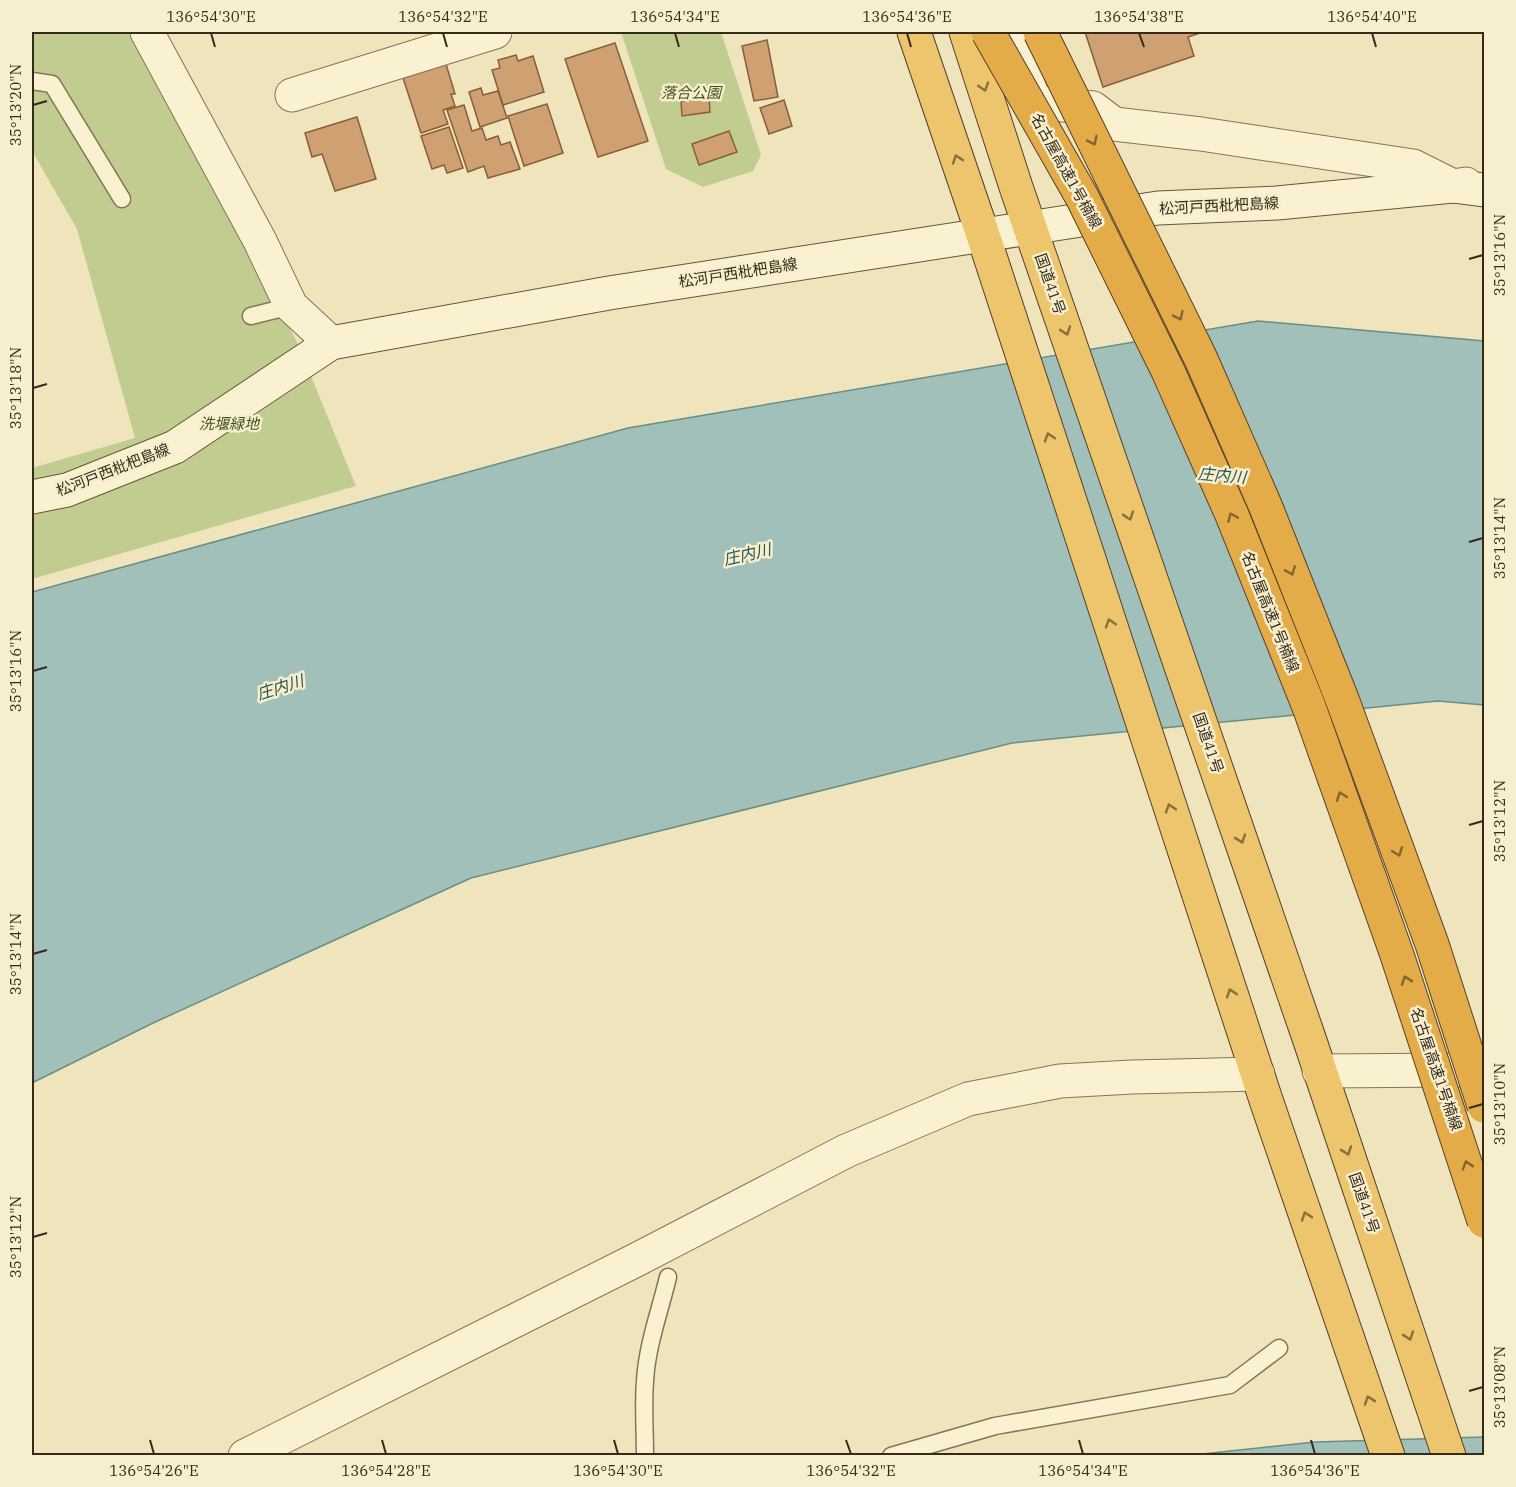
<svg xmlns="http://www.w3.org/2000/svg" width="1516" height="1487" font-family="'IBM Plex Serif','Noto Sans JP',serif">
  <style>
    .green { fill: #c1cd90 }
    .water { fill: #a1c0b9; stroke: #688e87; stroke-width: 1.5 }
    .building { fill: #cfa071; stroke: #875f3a; stroke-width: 1.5 }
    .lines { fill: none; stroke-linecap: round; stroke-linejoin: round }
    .service-casing { stroke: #877455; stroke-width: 19 }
    .minor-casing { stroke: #877455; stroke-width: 35 }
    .secondary-casing { stroke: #695539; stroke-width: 35 }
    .trunk-casing { stroke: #54412a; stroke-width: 35 }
    .service { stroke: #faf1d0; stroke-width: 16 }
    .minor { stroke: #faf1d0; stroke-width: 33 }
    .secondary { stroke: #faf1d0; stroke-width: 33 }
    .trunk { stroke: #ecc56c; stroke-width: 33 }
    .motorway-bridge-casing { stroke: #54412a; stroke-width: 35; stroke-linecap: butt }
    .motorway-bridge { stroke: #e4ac48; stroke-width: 33 }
    .oneway { stroke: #88703f }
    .oneway2 { stroke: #84642f }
    .ticks { fill: none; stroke: #362a1b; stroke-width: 2 }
    .labels { text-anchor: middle; stroke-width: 5; stroke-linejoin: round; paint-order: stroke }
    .park-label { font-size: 15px; font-style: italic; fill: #425321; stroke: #f6eecc }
    .street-label { font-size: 15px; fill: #362a1b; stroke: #f6eecc }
    .water-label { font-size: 16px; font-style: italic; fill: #295556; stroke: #f6eecc }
    .neatline { fill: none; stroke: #362a1b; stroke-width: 2 }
    .ticks-label { font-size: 15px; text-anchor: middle; fill: #362a1b }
  </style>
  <rect width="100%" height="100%" fill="#efe4bc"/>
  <!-- green -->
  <g class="green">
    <path d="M32,32H134L297,342L356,486L32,579V468L135,438L77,229L32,151Z"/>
    <path d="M621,32H721L761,155L753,171L703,187L666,169Z"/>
  </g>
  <!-- water -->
  <g class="water">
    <path d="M1258,321L1484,341V705L1438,701L1012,743L471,878L153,1023L32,1083V592L628,428Z"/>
    <path d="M1484,1437V1455L1184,1456L1315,1442Z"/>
  </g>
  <!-- building -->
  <g class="building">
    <path d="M1085,32H1203L1188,37L1194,56L1103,87Z"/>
    <path d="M767,40L778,97L754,101L742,46Z"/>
    <path d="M615,43L648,141L598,157L565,59Z"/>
    <path d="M516,55L518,61L533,56L544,92L503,105L492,70L500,68L498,60Z"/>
    <path d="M446,64L455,94H451L455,106L443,110L448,124L421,133L403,78Z"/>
    <path d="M481,88L483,95L498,91L507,118L480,127L469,92Z"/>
    <path d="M709,98L710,112L682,116L681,101Z"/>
    <path d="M784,100L792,126L769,134L760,108Z"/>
    <path d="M547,104L563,153L524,166L508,116Z"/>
    <path d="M464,105L472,131L482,128L486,140L498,136L501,145L510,142L520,169L488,178L484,166L468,172L447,110Z"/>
    <path d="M357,117L376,179L335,191L322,154L312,157L305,133Z"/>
    <path d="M449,127L463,168L447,173L444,165L432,169L421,136Z"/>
    <path d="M729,131L737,152L699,165L692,144Z"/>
  </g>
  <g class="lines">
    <defs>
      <g id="service">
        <path d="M32,81L52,84L122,199"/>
        <path d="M251,316L291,306"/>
        <path d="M645,1456C645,1431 643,1406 645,1381C647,1345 660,1311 668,1277"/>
        <path d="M891,1456L995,1426L1230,1385L1279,1348"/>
      </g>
      <g id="minor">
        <path d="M147,32L260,241L291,306L331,343"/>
        <path d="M1008,32L1035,102L1093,108L1114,124L1201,134L1413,166L1453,186L1466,184"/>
        <path d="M292,95L495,32"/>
        <path d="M1319,1071L1461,1070L1484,1072"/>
        <path d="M245,1456L638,1259L846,1151L968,1099L1060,1081L1132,1077L1258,1074"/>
      </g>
      <path id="secondary" d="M32,497L67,490L175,447L331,343L609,293L1158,208L1277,203L1453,186L1484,190"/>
      <g id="trunk">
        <path d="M914,32L983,235L1266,1100L1388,1456"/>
        <path d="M966,32L1016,187L1310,1041L1449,1456"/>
      </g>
    </defs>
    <!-- service casing -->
    <use href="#service" class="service-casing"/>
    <!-- minor casing -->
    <use href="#minor" class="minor-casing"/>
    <!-- secondary casing -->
    <use href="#secondary" class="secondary-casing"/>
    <!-- trunk casing -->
    <use href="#trunk" class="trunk-casing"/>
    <!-- service -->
    <use href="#service" class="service"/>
    <!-- minor -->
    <use href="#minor" class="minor"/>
    <!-- secondary -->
    <use href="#secondary" class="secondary"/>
    <!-- trunk -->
    <use href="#trunk" class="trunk"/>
    <defs>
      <g id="motorway-bridge">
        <path d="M988,32L1082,197L1168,371L1232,515L1309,707L1397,955L1484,1221"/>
        <path d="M1040,32L1201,359L1265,505L1342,699L1432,944L1484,1106"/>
      </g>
    </defs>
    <!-- motorway-bridge casing -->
    <use href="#motorway-bridge" class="motorway-bridge-casing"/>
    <!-- motorway-bridge -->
    <use href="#motorway-bridge" class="motorway-bridge"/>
  </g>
  <!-- one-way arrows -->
  <defs><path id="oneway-chevron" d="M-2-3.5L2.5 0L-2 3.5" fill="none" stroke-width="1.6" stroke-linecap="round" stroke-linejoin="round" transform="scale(1.5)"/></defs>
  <g class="oneway">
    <use href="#oneway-chevron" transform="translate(984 87) rotate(72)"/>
    <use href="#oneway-chevron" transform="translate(957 159) rotate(-109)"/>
    <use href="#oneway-chevron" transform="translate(1066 331) rotate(71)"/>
    <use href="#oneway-chevron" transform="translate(1049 437) rotate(-108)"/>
    <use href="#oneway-chevron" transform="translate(1129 516) rotate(71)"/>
    <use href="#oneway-chevron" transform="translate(1110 623) rotate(-108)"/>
    <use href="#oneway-chevron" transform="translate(1170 808) rotate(-108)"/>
    <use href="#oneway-chevron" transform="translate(1241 839) rotate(71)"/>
    <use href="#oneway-chevron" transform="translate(1231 993) rotate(-108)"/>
    <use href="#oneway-chevron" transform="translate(1347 1151) rotate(71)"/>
    <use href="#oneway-chevron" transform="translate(1306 1216) rotate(-109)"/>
    <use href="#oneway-chevron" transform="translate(1409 1336) rotate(71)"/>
    <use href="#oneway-chevron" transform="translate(1369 1400) rotate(-109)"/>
  </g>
  <g class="oneway2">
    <use href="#oneway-chevron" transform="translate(1093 141) rotate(64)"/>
    <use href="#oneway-chevron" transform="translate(1179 316) rotate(64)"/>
    <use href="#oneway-chevron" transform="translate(1232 517) rotate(-113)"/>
    <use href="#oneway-chevron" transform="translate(1291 571) rotate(68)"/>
    <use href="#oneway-chevron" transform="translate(1341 796) rotate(-110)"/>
    <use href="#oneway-chevron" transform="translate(1398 852) rotate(70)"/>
    <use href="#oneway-chevron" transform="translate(1406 980) rotate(-109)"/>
    <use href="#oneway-chevron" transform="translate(1467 1165) rotate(-107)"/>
  </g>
  <!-- ticks -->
  <path class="ticks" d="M211,33L215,47M443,33L447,47M675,33L679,47M907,33L911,47M1139,33L1144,47M1372,33L1376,47M33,105L47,101M1469,259L1483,255M33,388L47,384M1469,542L1483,538M33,671L47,667M1469,825L1483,821M33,954L47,950M1469,1108L1483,1104M33,1237L47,1233M1469,1391L1483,1387M150,1440L154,1454M382,1440L386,1454M614,1440L618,1454M846,1440L851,1454M1079,1440L1083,1454M1311,1440L1315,1454"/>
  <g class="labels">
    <!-- park labels -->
    <g class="park-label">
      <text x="691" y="98">落合公園</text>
      <text x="229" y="429">洗堰緑地</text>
    </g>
    <!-- street labels -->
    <g class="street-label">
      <text transform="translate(1066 171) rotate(61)" y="5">名古屋高速1号楠線</text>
      <text transform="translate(1219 206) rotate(-3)" y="5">松河戸西枇杷島線</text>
      <text transform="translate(738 273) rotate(-9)" y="5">松河戸西枇杷島線</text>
      <text transform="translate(1050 284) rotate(71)" y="5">国道41号</text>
      <text transform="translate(113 470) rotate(-21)" y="5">松河戸西枇杷島線</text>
      <text transform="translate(1270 612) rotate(68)" y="5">名古屋高速1号楠線</text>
      <text transform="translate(1208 743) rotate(71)" y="5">国道41号</text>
      <text transform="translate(1436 1069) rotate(71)" y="5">名古屋高速1号楠線</text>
      <text transform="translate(1364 1203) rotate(71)" y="5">国道41号</text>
    </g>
    <!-- water labels -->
    <g class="water-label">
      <text transform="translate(1222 475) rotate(5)" y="6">庄内川</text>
      <text transform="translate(747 554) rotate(-13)" y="6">庄内川</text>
      <text transform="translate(280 687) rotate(-18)" y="6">庄内川</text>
    </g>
  </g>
  <!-- border -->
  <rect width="1516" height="1487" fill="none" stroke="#f6eecc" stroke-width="66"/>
  <rect x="33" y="33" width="1450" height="1421" class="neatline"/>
  <g class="ticks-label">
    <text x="211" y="22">136°54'30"E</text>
    <text x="443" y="22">136°54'32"E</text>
    <text x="675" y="22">136°54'34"E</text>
    <text x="907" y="22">136°54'36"E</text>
    <text x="1139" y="22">136°54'38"E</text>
    <text x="1372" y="22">136°54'40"E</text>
    <text transform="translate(16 105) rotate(-90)" y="5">35°13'20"N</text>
    <text transform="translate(1500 255) rotate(-90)" y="5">35°13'16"N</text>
    <text transform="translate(16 388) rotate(-90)" y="5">35°13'18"N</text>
    <text transform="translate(1500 538) rotate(-90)" y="5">35°13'14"N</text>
    <text transform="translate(16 671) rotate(-90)" y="5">35°13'16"N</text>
    <text transform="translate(1500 821) rotate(-90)" y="5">35°13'12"N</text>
    <text transform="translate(16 954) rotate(-90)" y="5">35°13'14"N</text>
    <text transform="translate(1500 1104) rotate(-90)" y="5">35°13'10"N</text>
    <text transform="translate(16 1237) rotate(-90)" y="5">35°13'12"N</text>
    <text transform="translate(1500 1387) rotate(-90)" y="5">35°13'08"N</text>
    <text x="154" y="1476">136°54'26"E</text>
    <text x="386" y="1476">136°54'28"E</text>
    <text x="618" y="1476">136°54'30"E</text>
    <text x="851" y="1476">136°54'32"E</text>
    <text x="1083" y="1476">136°54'34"E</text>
    <text x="1315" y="1476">136°54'36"E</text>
  </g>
</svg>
